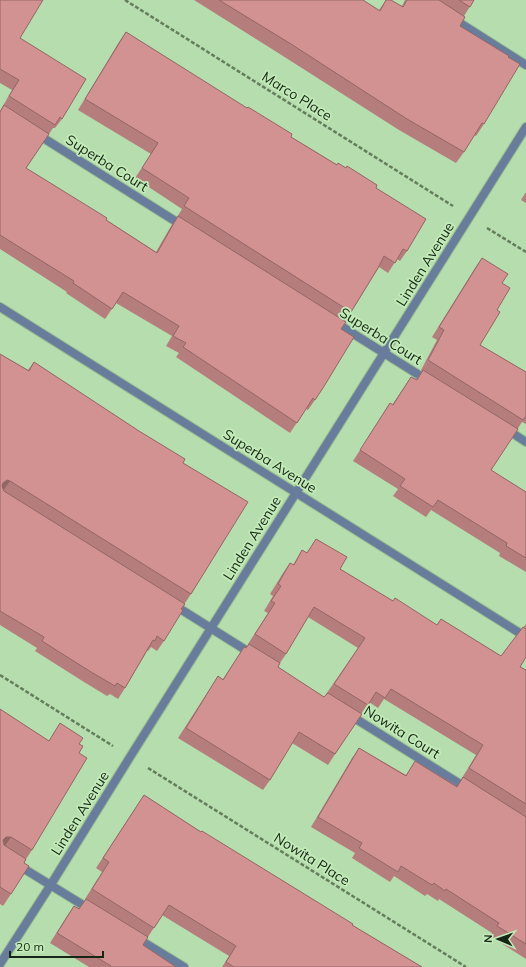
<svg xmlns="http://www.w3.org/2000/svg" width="526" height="967" font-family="Mulish,sans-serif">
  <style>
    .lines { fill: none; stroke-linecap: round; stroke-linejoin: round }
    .service-casing { stroke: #96b98f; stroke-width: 10 }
    .minor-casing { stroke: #96b98f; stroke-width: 10 }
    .path { stroke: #637d5d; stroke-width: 2.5; stroke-dasharray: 4 2; stroke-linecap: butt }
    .service { stroke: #687c9c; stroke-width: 8 }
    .minor { stroke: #687c9c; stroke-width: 8 }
    .wall { fill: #b57e7d; fill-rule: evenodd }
    .shaded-wall { fill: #936666 }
    .building { fill: #d29291; stroke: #936666 }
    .labels { text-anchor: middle; stroke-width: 3.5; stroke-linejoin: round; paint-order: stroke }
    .street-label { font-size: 14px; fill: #182715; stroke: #c2ebb9 }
  </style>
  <rect width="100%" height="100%" fill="#b6ddad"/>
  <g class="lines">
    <defs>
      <g id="service">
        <path d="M452,18L526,65"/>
        <path d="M37,134L183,226"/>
        <path d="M333,321L427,380"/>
        <path d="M506,429L526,442"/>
        <path d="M174,605L252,654"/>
        <path d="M348,714L468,789"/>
        <path d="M0,854L91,910"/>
        <path d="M135,937L184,967"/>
      </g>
      <g id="minor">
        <path d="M0,307L526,637"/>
        <path d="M0,964L50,886L130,757L526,127"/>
      </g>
    </defs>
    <!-- service casing -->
    <use href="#service" class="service-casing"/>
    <!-- minor casing -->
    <use href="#minor" class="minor-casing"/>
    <!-- path -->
    <g class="path">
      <path d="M125,0L453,206"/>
      <path d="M487,228L526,252"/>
      <path d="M0,675L113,746"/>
      <path d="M148,768L466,967"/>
    </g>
    <!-- service -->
    <use href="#service" class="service"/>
    <!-- minor -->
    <use href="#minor" class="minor"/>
  </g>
  <!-- wall -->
  <g class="wall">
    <path d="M0,0L62,119L55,128H53L26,168L156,252L171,226L178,217H177L182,209L135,178L151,154L78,110L119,42L126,32L291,137L376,188L407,251L400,261L397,259L388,273L379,267L351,312L345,321L341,329L315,400L308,410L306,409L290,433L176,357L179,353L166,346L172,336L116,303L105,319L66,293L67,292L0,249V111L12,90L0,83Z"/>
    <path d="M194,0H363L379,10L386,0L402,6L405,0H474L464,16L460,26L484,124L476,136L474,135L464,152L456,163L399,130L283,56Z"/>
    <path d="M526,192V203L521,200Z"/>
    <path d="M482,258L502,283L497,310L480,345L526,372V424L522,422L491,470L526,492V572L499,556L500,553L431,510L426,517L393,496L398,489L353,461L390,403L392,405L411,377L416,380L422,371L421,370L437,340L432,337L475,268Z"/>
    <path d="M0,354L28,370L34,362L183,463L191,594L185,603L164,641L157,651L151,647L148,651H147L125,688L118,699L110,694L107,696L84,682L35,651L37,648L0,625Z"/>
    <path d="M316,539L340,569L393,601L437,625L441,619L501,656L526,624V657L520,667L526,670V959L490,936L492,933L439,899L438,901L427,894L425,896L394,876L390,882L352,858L355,853L311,827L352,758L359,748L406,775L415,761L457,786L462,779V778L476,755L384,699L378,708L369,702L328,765L292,743L270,780L263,790L178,738L218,676L223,679L244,647L246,648L248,645V644L268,613L264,611L273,596L270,594L283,573L290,563L293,565L302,550L307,553ZM308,617L358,648L324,697L278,667L280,663L286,654Z"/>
    <path d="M0,709L49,741L60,723L79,744V753L32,850L26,859L11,894L3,906L0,904Z"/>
    <path d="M144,795L201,832L352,925L422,967H222L229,956L162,915L148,937L143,945L176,967H89L50,943L67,916L74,906L79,909L85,900V899L102,872L96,868Z"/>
  </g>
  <!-- shaded-wall -->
  <g class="shaded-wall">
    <path d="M7,480L10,481L3,491H0L3,483Z"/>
    <path d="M6,837H11L3,849V840Z"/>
  </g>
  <!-- building -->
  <g class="building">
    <path d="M0,0H43L20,38L86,79L62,119L60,117L55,125L9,96L19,80L0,69Z"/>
    <path d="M219,0H363L380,11L386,0H391L403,7L407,0H439L465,17L460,26L509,56L508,57L520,64L484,124L482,123L464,152L407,119L291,44Z"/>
    <path d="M459,0H474L470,7Z"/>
    <path d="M126,32L247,108L248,107L292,134L291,137L337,165L338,163L346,168L347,166L377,185L376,188L426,219L407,251L403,249L395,263L384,256L378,268L351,312L184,206L189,198L142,168L158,143L85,99Z"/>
    <path d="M4,105L49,134L26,168L107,218L106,220L157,253L178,216L346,322L341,329L354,337L323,388L315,400L313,398L297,423L183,347L186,343L173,336L179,326L123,292L112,309L73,283L74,281L0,235V112Z"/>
    <path d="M482,258L508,274L502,283L510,288L497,310L500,312L480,345L526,372V416L523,420L428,360L444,330L439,327Z"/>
    <path d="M0,354L29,371L34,362L139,431L185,459L183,463L248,502L191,594L10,481L7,480L3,483L2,486L4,491L185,604L181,609L183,610L164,641L157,636L155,641L153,640L125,688L117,683L115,686L91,672L42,641L44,637L0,611Z"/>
    <path d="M423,370L518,429L491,470L526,492V558L506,546L507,543L438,500L433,507L400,486L405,479L360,450L390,403L393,405L411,377L417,380Z"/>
    <path d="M316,539L347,557L340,569L393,601L395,598L437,625L441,619L501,656L523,627L526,629V657L520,667L526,670V804L469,768L483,745L391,689L385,698L376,692L368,705L334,684L365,638L314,607L286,654L255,634L275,603L271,601L281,586L278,584L290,563L294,565L302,550L307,553Z"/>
    <path d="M249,644L280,663L278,667L324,697L328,693L362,714L335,754L299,732L270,780L186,728L218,676L223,680L244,647L246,648Z"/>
    <path d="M0,709L49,741L60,723L83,738L79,744L83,746L79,753L87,758L32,850L11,837H6L3,840L4,845L26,859L24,863L29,866L11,894L0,887Z"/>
    <path d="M359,748L406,776L415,761L457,787L463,777L526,817V944L497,926L499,923L446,889L445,891L434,883L432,885L401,866L398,872L359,848L362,843L318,817Z"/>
    <path d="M144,795L201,832L202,831L353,924L352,925L422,967H234L226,962L236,946L169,905L154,928L92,889L109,862L103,858Z"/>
    <path d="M86,899L148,937L143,945L176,967H110L111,966L57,933L74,906L79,909Z"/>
  </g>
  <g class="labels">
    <!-- street labels -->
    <g class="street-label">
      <text transform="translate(297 96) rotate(32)" y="5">Marco Place</text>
      <text transform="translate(107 163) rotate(32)" y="5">Superba Court</text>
      <text transform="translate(425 264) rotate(-58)" y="5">Linden Avenue</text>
      <text transform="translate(381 336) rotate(32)" y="5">Superba Court</text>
      <text transform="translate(270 461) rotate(32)" y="5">Superba Avenue</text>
      <text transform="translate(252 538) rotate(-58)" y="5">Linden Avenue</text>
      <text transform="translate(402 732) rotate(32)" y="5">Nowita Court</text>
      <text transform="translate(80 813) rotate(-58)" y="5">Linden Avenue</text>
      <text transform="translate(312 859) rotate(32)" y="5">Nowita Place</text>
    </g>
  </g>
  <!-- north arrow -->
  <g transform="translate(498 939) rotate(272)" stroke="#c2ebb9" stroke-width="3" paint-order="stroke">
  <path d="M0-3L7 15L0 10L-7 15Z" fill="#182715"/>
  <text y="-6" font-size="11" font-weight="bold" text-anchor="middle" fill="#182715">N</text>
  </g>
  <!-- scale -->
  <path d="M10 951v6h93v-6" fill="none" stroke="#182715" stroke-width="2"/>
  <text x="16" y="951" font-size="12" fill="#182715" stroke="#c2ebb9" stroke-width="3" paint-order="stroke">20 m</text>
</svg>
